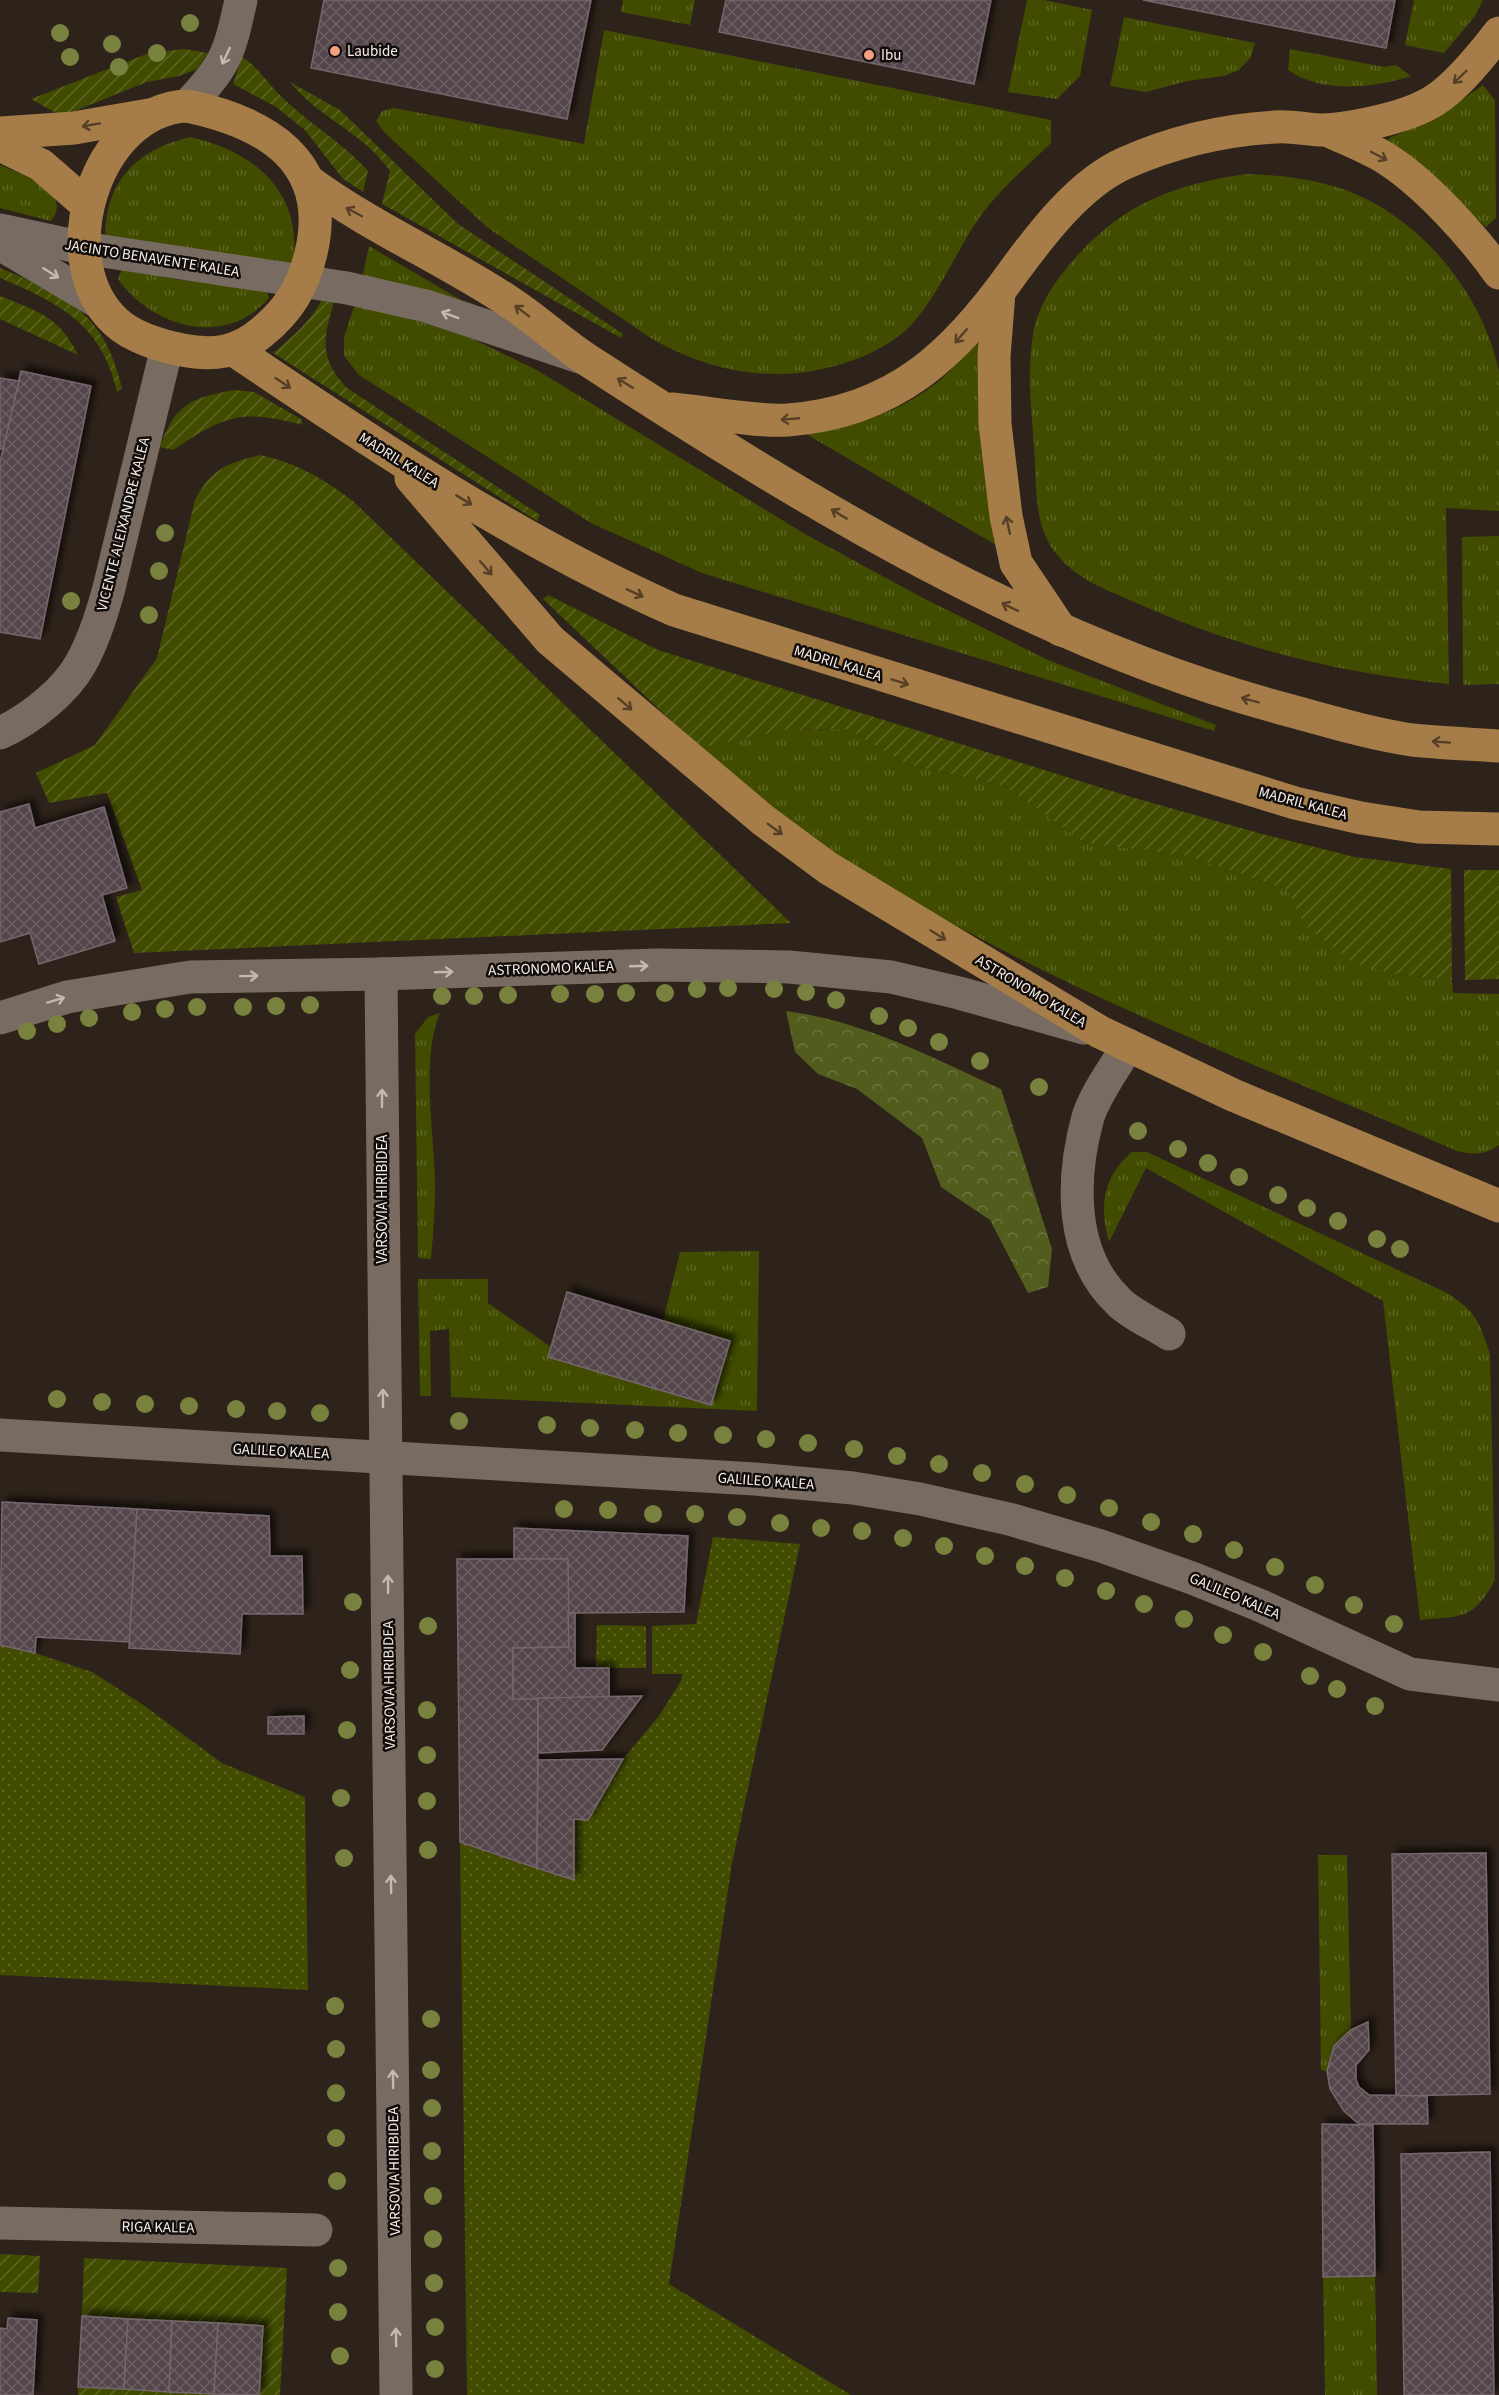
<svg xmlns="http://www.w3.org/2000/svg" width="1499" height="2395" font-family="'Source Sans 3',sans-serif">
  <style>
    .grass { fill: url(#grass-tufts) }
    .forest { fill: url(#forest-crowns) }
    .park { fill: url(#park-dots) }
    .garden { fill: url(#garden-furrows) }
    .building { fill: url(#building-cross-hatch); stroke: #75666d; stroke-width: 1.5; filter: url(#shadow) }
    .lines { fill: none; stroke-linecap: round; stroke-linejoin: round }
    .minor { stroke: #786c62; stroke-width: 33 }
    .major { stroke: #a67d48; stroke-width: 33 }
    .tree { fill: #79813f }
    .oneway { stroke: #c3bab2 }
    .oneway2 { stroke: #553f26 }
    .poi-dot { fill: #f2a080; stroke: #120d0a; stroke-width: 2 }
    .labels { text-anchor: middle; stroke-width: 5; stroke-linejoin: round; paint-order: stroke }
    .poi-label { font-size: 15px; fill: #f5eee8; stroke: #120d0a; text-anchor: start }
    .street-label { font-size: 15px; fill: #f5eee8; stroke: #120d0a }
  </style>
  <defs>
    <pattern id="grass-tufts" width="24" height="20" patternUnits="userSpaceOnUse" patternTransform="scale(1.5)"><rect width="24" height="20" fill="#414c00"/><path d="M3 7l-1-3M5 7V3M7 7l1-3M15 17l-1-3M17 17v-4M19 17l1-3" fill="none" stroke="#5d6625"/></pattern>
    <pattern id="forest-crowns" width="20" height="18" patternUnits="userSpaceOnUse" patternTransform="scale(1.5)"><rect width="20" height="18" fill="#525d1d"/><path d="M2 6a3 3 0 1 1 6 0M12 15a3 3 0 1 1 6 0" fill="none" stroke="#6c753e"/></pattern>
    <pattern id="park-dots" width="8" height="8" patternUnits="userSpaceOnUse" patternTransform="scale(1.5)"><rect width="8" height="8" fill="#414c00"/><path d="M2 2h.1M6 6h.1" fill="none" stroke="#5d6625" stroke-width="1.8" stroke-linecap="round"/></pattern>
    <pattern id="garden-furrows" width="10" height="10" patternUnits="userSpaceOnUse" patternTransform="scale(1.5)"><rect width="10" height="10" fill="#414c00"/><path d="M-1 1l2-2M0 10L10 0M9 11l2-2" fill="none" stroke="#5d6625"/></pattern>
    <pattern id="building-cross-hatch" width="8" height="8" patternUnits="userSpaceOnUse" patternTransform="scale(1.5)"><rect width="8" height="8" fill="#52444a"/><path d="M0 0l8 8M0 8l8-8" fill="none" stroke="#6c5f64"/></pattern>
    <filter id="shadow"><feDropShadow dx="5.5" dy="-5.5" stdDeviation="3" flood-color="#0009"/></filter>
  </defs>
  <rect width="100%" height="100%" fill="#2d231a"/>
  <!-- grass -->
  <g class="grass">
    <path d="M623,0H695L690,25L621,12Z"/>
    <path d="M1027,0H1044L1092,10L1080,76L1057,99L1008,92Z"/>
    <path d="M1414,0H1483L1475,16L1444,53L1405,45Z"/>
    <path d="M1124,17L1255,43L1251,57L1239,70L1224,76L1187,81L1146,92L1110,86Z"/>
    <path d="M604,30L1051,120V143C1023,170 994,194 973,227C953,259 938,294 913,323C901,337 880,349 864,356C792,386 720,377 654,340L488,228L385,133L376,121L382,111L394,108L584,144Z"/>
    <path d="M1290,49L1384,67L1396,65L1411,76C1374,88 1322,94 1288,70Z"/>
    <path d="M1483,85L1495,100L1496,218L1486,227L1452,195L1388,149L1389,138L1434,119Z"/>
    <path d="M190,137C256,152 303,192 293,265L105,238C105,181 136,150 190,137Z"/>
    <path d="M0,165C20,174 75,192 51,221L0,208Z"/>
    <path d="M1246,174C1277,175 1306,178 1336,187C1416,211 1482,291 1499,371V511L1446,508L1449,684C1339,674 1231,646 1130,600C1104,589 1078,579 1059,557C1032,528 1037,483 1034,446C1031,409 1027,372 1033,334C1037,310 1050,288 1066,269C1116,207 1169,185 1246,174Z"/>
    <path d="M369,246L490,317L362,278Z"/>
    <path d="M122,269L175,279L266,290L269,298C225,349 152,327 118,279Z"/>
    <path d="M356,301L473,339L535,369L805,534L923,598L1048,660L1216,725L1214,731L702,573L591,523L359,375L344,356V337Z"/>
    <path d="M982,337C973,407 983,475 996,545L806,434C855,425 901,413 940,380C955,367 968,351 982,337Z"/>
    <path d="M1499,536V684L1463,685L1462,537Z"/>
    <path d="M847,729L906,764L1004,786L1085,843L1188,856L1288,890L1303,924L1394,974L1452,980L1453,993L1499,994V1145C1485,1155 1473,1155 1457,1151C1234,1054 995,968 795,826C762,803 731,774 700,748L785,730Z"/>
    <path d="M440,1013C420,1060 435,1137 435,1189C435,1212 433,1235 431,1259L418,1258L415,1034L428,1017Z"/>
    <path d="M1132,1152H1147L1447,1293C1477,1312 1479,1322 1490,1354L1495,1580C1473,1620 1463,1616 1420,1620L1383,1301L1146,1168L1109,1242C1099,1207 1103,1176 1132,1152Z"/>
    <path d="M759,1251L757,1411L451,1397L449,1329L430,1331L431,1396H420L418,1279H488V1303L551,1347L548,1357L711,1405L730,1341L663,1321L680,1252Z"/>
    <path d="M1318,1855H1347L1351,2030L1334,2046L1327,2071L1321,2070Z"/>
    <path d="M1375,2276L1377,2395H1325L1323,2277Z"/>
  </g>
  <!-- forest -->
  <path class="forest" d="M786,1011C863,1021 931,1057 1001,1089L1052,1249L1048,1287L1028,1293L990,1220L941,1187L922,1138L857,1089L818,1074L795,1052Z"/>
  <!-- park -->
  <g class="park">
    <path d="M713,1537L800,1544L732,1863L669,2284L851,2395H467L460,1842L574,1880V1819L588,1820L623,1759L659,1716L681,1681L683,1674H652V1626L696,1624Z"/>
    <path d="M597,1625L646,1626V1668H596Z"/>
    <path d="M0,1645L35,1653L92,1672L139,1702L222,1763L305,1797L308,1990L0,1975Z"/>
  </g>
  <!-- garden -->
  <g class="garden">
    <path d="M184,49L208,53L197,69L179,76L147,82L72,112L56,113L31,99L149,53Z"/>
    <path d="M242,57C259,67 267,83 281,96C309,124 341,141 368,171L363,192L343,179L305,130L276,107L233,84Z"/>
    <path d="M290,82L340,110L458,224L623,334L621,338L382,204L390,171C363,132 317,117 290,82Z"/>
    <path d="M0,268C67,296 104,312 122,388L117,392C102,324 59,303 0,278Z"/>
    <path d="M0,296C39,312 59,316 78,355L0,319Z"/>
    <path d="M324,296L335,298C324,337 317,356 347,388L540,515L537,521L273,353C295,335 311,321 324,296Z"/>
    <path d="M234,390L254,392L301,419L303,425C241,409 226,415 173,450L160,447C175,404 191,398 234,390Z"/>
    <path d="M260,455C297,463 324,479 353,501L791,923L134,953L116,897L142,890L107,793L49,803L36,773L95,745L157,658L195,500C211,469 227,463 260,455Z"/>
    <path d="M548,595L658,650L1128,796L1262,834L1355,857L1451,869L1452,980L1394,974L1353,963L1303,924L1288,890L1188,856L1085,843L1004,786L906,764L847,729L785,730L700,748L543,599Z"/>
    <path d="M1464,870H1499V979L1465,980Z"/>
    <path d="M0,2254L40,2256L38,2293L0,2292Z"/>
    <path d="M84,2258L287,2268L280,2395H259L263,2326L82,2316Z"/>
    <path d="M78,2387L230,2395H78Z"/>
  </g>
  <!-- building -->
  <g class="building">
    <path d="M324,0H591L567,119L311,68Z"/>
    <path d="M726,0H991L974,84L719,32Z"/>
    <path d="M1143,0H1395L1386,48Z"/>
    <path d="M21,371L91,386L40,639L0,632V462Z"/>
    <path d="M0,378L19,381L3,449H0Z"/>
    <path d="M29,804L35,828L104,807L127,888L102,895L115,941L39,964L30,933L0,942V812Z"/>
    <path d="M567,1292L730,1341L711,1405L548,1357Z"/>
    <path d="M2,1502L137,1509L130,1642L36,1637L35,1653L0,1645Z"/>
    <path d="M137,1509L269,1516L270,1556H302L303,1614H242L240,1654L129,1648Z"/>
    <path d="M514,1528L688,1536L684,1612L568,1613V1559H514Z"/>
    <path d="M457,1559H568L569,1647L513,1648V1699L538,1698L537,1868L460,1842Z"/>
    <path d="M568,1613H575V1668H609V1698L513,1699V1648L569,1647Z"/>
    <path d="M642,1696L602,1750L538,1753V1698Z"/>
    <path d="M304,1716V1734H268V1717Z"/>
    <path d="M623,1759L588,1820L574,1819V1880L537,1868L538,1760Z"/>
    <path d="M1486,1853L1490,2094L1396,2096L1392,1854Z"/>
    <path d="M1368,2022L1369,2050L1356,2065V2080L1359,2087L1369,2095L1427,2096L1428,2124H1359L1344,2111L1330,2089L1327,2071L1334,2046L1351,2030Z"/>
    <path d="M1322,2124L1373,2125L1375,2276L1323,2277Z"/>
    <path d="M1490,2152L1494,2395H1404L1401,2154Z"/>
    <path d="M82,2316L128,2319L124,2389L78,2387Z"/>
    <path d="M8,2318L37,2320L33,2395H0V2328L7,2329Z"/>
    <path d="M128,2319L172,2321L169,2392L124,2389Z"/>
    <path d="M172,2321L218,2323L214,2394L169,2392Z"/>
    <path d="M218,2323L263,2326L259,2395L214,2394Z"/>
  </g>
  <g class="lines">
    <!-- minor -->
    <g class="minor">
      <path d="M187,106C226,65 229,55 241,0"/>
      <path d="M0,230L83,248L347,288L426,306L583,358"/>
      <path d="M0,244L100,303"/>
      <path d="M0,733C29,720 66,691 81,663C94,640 102,614 109,588L167,347"/>
      <path d="M381,974C384,1448 392,1921 396,2395"/>
      <path d="M0,1018L67,997L190,977L381,974L657,965L789,967L891,977L959,993L1084,1028"/>
      <path d="M1128,1045C1115,1068 1096,1092 1088,1117C1071,1179 1069,1255 1119,1302C1132,1315 1154,1324 1169,1334"/>
      <path d="M0,1435L755,1479L853,1488L920,1499L1009,1519L1101,1546L1192,1578L1259,1605L1410,1674L1499,1685"/>
      <path d="M0,2223L316,2230"/>
    </g>
    <!-- major -->
    <g class="major">
      <path d="M187,106C265,122 333,161 311,253C303,287 289,310 262,332C238,353 213,356 182,350C161,346 132,337 116,322C49,261 95,110 187,106Z"/>
      <path d="M1327,130C1346,139 1367,147 1385,158C1424,182 1473,236 1499,273"/>
      <path d="M0,133L74,128L149,115"/>
      <path d="M0,145L41,165L87,205"/>
      <path d="M307,180C370,227 443,258 508,301C536,319 561,343 589,361C807,502 1034,643 1288,710C1328,721 1371,734 1412,740C1441,743 1470,744 1499,746"/>
      <path d="M999,292L994,356L995,424L1006,516L1016,563L1061,630"/>
      <path d="M234,350C376,446 517,540 674,610L1295,803L1361,818L1419,827L1499,829"/>
      <path d="M672,409C706,412 754,422 788,420C895,412 955,354 1014,271C1042,233 1080,183 1125,163C1172,142 1223,130 1275,127C1292,125 1311,131 1328,130C1359,127 1409,117 1435,100C1458,85 1482,55 1499,33"/>
      <path d="M411,478L550,640L763,820L828,868L1100,1032L1233,1095L1499,1206"/>
    </g>
  </g>
  <!-- trees -->
  <g class="tree">
    <circle cx="190" cy="23" r="9"/>
    <circle cx="60" cy="33" r="9"/>
    <circle cx="112" cy="44" r="9"/>
    <circle cx="157" cy="53" r="9"/>
    <circle cx="70" cy="57" r="9"/>
    <circle cx="119" cy="67" r="9"/>
    <circle cx="165" cy="533" r="9"/>
    <circle cx="159" cy="571" r="9"/>
    <circle cx="71" cy="601" r="9"/>
    <circle cx="149" cy="615" r="9"/>
    <circle cx="728" cy="988" r="9"/>
    <circle cx="697" cy="989" r="9"/>
    <circle cx="774" cy="989" r="9"/>
    <circle cx="806" cy="992" r="9"/>
    <circle cx="626" cy="993" r="9"/>
    <circle cx="665" cy="993" r="9"/>
    <circle cx="560" cy="994" r="9"/>
    <circle cx="595" cy="994" r="9"/>
    <circle cx="508" cy="995" r="9"/>
    <circle cx="442" cy="996" r="9"/>
    <circle cx="474" cy="996" r="9"/>
    <circle cx="836" cy="1000" r="9"/>
    <circle cx="310" cy="1005" r="9"/>
    <circle cx="276" cy="1006" r="9"/>
    <circle cx="197" cy="1007" r="9"/>
    <circle cx="243" cy="1007" r="9"/>
    <circle cx="165" cy="1009" r="9"/>
    <circle cx="132" cy="1012" r="9"/>
    <circle cx="879" cy="1016" r="9"/>
    <circle cx="89" cy="1018" r="9"/>
    <circle cx="57" cy="1024" r="9"/>
    <circle cx="908" cy="1028" r="9"/>
    <circle cx="27" cy="1031" r="9"/>
    <circle cx="939" cy="1042" r="9"/>
    <circle cx="980" cy="1061" r="9"/>
    <circle cx="1039" cy="1087" r="9"/>
    <circle cx="1138" cy="1131" r="9"/>
    <circle cx="1178" cy="1149" r="9"/>
    <circle cx="1208" cy="1163" r="9"/>
    <circle cx="1239" cy="1177" r="9"/>
    <circle cx="1278" cy="1195" r="9"/>
    <circle cx="1307" cy="1208" r="9"/>
    <circle cx="1338" cy="1221" r="9"/>
    <circle cx="1377" cy="1239" r="9"/>
    <circle cx="1400" cy="1249" r="9"/>
    <circle cx="57" cy="1399" r="9"/>
    <circle cx="102" cy="1402" r="9"/>
    <circle cx="145" cy="1404" r="9"/>
    <circle cx="189" cy="1406" r="9"/>
    <circle cx="236" cy="1409" r="9"/>
    <circle cx="277" cy="1411" r="9"/>
    <circle cx="320" cy="1413" r="9"/>
    <circle cx="459" cy="1421" r="9"/>
    <circle cx="547" cy="1425" r="9"/>
    <circle cx="590" cy="1428" r="9"/>
    <circle cx="635" cy="1430" r="9"/>
    <circle cx="678" cy="1433" r="9"/>
    <circle cx="723" cy="1435" r="9"/>
    <circle cx="766" cy="1439" r="9"/>
    <circle cx="808" cy="1443" r="9"/>
    <circle cx="854" cy="1449" r="9"/>
    <circle cx="897" cy="1456" r="9"/>
    <circle cx="939" cy="1464" r="9"/>
    <circle cx="982" cy="1473" r="9"/>
    <circle cx="1025" cy="1484" r="9"/>
    <circle cx="1067" cy="1495" r="9"/>
    <circle cx="1109" cy="1508" r="9"/>
    <circle cx="564" cy="1509" r="9"/>
    <circle cx="608" cy="1510" r="9"/>
    <circle cx="653" cy="1514" r="9"/>
    <circle cx="695" cy="1514" r="9"/>
    <circle cx="737" cy="1517" r="9"/>
    <circle cx="1151" cy="1522" r="9"/>
    <circle cx="780" cy="1523" r="9"/>
    <circle cx="821" cy="1528" r="9"/>
    <circle cx="862" cy="1531" r="9"/>
    <circle cx="1193" cy="1534" r="9"/>
    <circle cx="903" cy="1538" r="9"/>
    <circle cx="944" cy="1546" r="9"/>
    <circle cx="1234" cy="1550" r="9"/>
    <circle cx="985" cy="1556" r="9"/>
    <circle cx="1025" cy="1566" r="9"/>
    <circle cx="1275" cy="1567" r="9"/>
    <circle cx="1065" cy="1578" r="9"/>
    <circle cx="1315" cy="1585" r="9"/>
    <circle cx="1106" cy="1591" r="9"/>
    <circle cx="353" cy="1602" r="9"/>
    <circle cx="1144" cy="1604" r="9"/>
    <circle cx="1354" cy="1605" r="9"/>
    <circle cx="1184" cy="1619" r="9"/>
    <circle cx="1394" cy="1624" r="9"/>
    <circle cx="428" cy="1626" r="9"/>
    <circle cx="1223" cy="1635" r="9"/>
    <circle cx="1263" cy="1652" r="9"/>
    <circle cx="350" cy="1670" r="9"/>
    <circle cx="1310" cy="1676" r="9"/>
    <circle cx="1337" cy="1689" r="9"/>
    <circle cx="1375" cy="1706" r="9"/>
    <circle cx="427" cy="1710" r="9"/>
    <circle cx="347" cy="1730" r="9"/>
    <circle cx="427" cy="1755" r="9"/>
    <circle cx="341" cy="1798" r="9"/>
    <circle cx="427" cy="1801" r="9"/>
    <circle cx="428" cy="1850" r="9"/>
    <circle cx="344" cy="1858" r="9"/>
    <circle cx="335" cy="2006" r="9"/>
    <circle cx="431" cy="2019" r="9"/>
    <circle cx="336" cy="2049" r="9"/>
    <circle cx="431" cy="2070" r="9"/>
    <circle cx="336" cy="2093" r="9"/>
    <circle cx="432" cy="2108" r="9"/>
    <circle cx="336" cy="2138" r="9"/>
    <circle cx="432" cy="2151" r="9"/>
    <circle cx="337" cy="2181" r="9"/>
    <circle cx="433" cy="2196" r="9"/>
    <circle cx="433" cy="2239" r="9"/>
    <circle cx="338" cy="2268" r="9"/>
    <circle cx="434" cy="2283" r="9"/>
    <circle cx="338" cy="2312" r="9"/>
    <circle cx="435" cy="2327" r="9"/>
    <circle cx="340" cy="2356" r="9"/>
    <circle cx="435" cy="2369" r="9"/>
  </g>
  <!-- one-way arrows -->
  <defs><path id="oneway-shaft" d="M-6 0H5M1.5-3L5.5 0L1.5 3" fill="none" stroke-width="1.6" stroke-linecap="round" stroke-linejoin="round" transform="scale(1.5)"/></defs>
  <g class="oneway">
    <use href="#oneway-shaft" transform="translate(226 56) rotate(115)"/>
    <use href="#oneway-shaft" transform="translate(51 273) rotate(32)"/>
    <use href="#oneway-shaft" transform="translate(450 315) rotate(-160)"/>
    <use href="#oneway-shaft" transform="translate(639 966) rotate(-2)"/>
    <use href="#oneway-shaft" transform="translate(444 972) rotate(-2)"/>
    <use href="#oneway-shaft" transform="translate(249 976) rotate(-1)"/>
    <use href="#oneway-shaft" transform="translate(56 1000) rotate(-17)"/>
    <use href="#oneway-shaft" transform="translate(382 1098) rotate(-90)"/>
    <use href="#oneway-shaft" transform="translate(383 1398) rotate(-90)"/>
    <use href="#oneway-shaft" transform="translate(388 1584) rotate(-91)"/>
    <use href="#oneway-shaft" transform="translate(391 1884) rotate(-91)"/>
    <use href="#oneway-shaft" transform="translate(393 2079) rotate(-91)"/>
    <use href="#oneway-shaft" transform="translate(396 2337) rotate(-91)"/>
  </g>
  <g class="oneway2">
    <use href="#oneway-shaft" transform="translate(1460 77) rotate(136)"/>
    <use href="#oneway-shaft" transform="translate(91 125) rotate(170)"/>
    <use href="#oneway-shaft" transform="translate(1379 156) rotate(28)"/>
    <use href="#oneway-shaft" transform="translate(354 212) rotate(-152)"/>
    <use href="#oneway-shaft" transform="translate(522 311) rotate(-143)"/>
    <use href="#oneway-shaft" transform="translate(961 336) rotate(131)"/>
    <use href="#oneway-shaft" transform="translate(283 383) rotate(34)"/>
    <use href="#oneway-shaft" transform="translate(625 383) rotate(-148)"/>
    <use href="#oneway-shaft" transform="translate(790 419) rotate(175)"/>
    <use href="#oneway-shaft" transform="translate(464 500) rotate(31)"/>
    <use href="#oneway-shaft" transform="translate(839 514) rotate(-149)"/>
    <use href="#oneway-shaft" transform="translate(1008 525) rotate(-102)"/>
    <use href="#oneway-shaft" transform="translate(486 568) rotate(49)"/>
    <use href="#oneway-shaft" transform="translate(635 593) rotate(24)"/>
    <use href="#oneway-shaft" transform="translate(1010 607) rotate(-155)"/>
    <use href="#oneway-shaft" transform="translate(900 682) rotate(17)"/>
    <use href="#oneway-shaft" transform="translate(1250 700) rotate(-165)"/>
    <use href="#oneway-shaft" transform="translate(625 704) rotate(41)"/>
    <use href="#oneway-shaft" transform="translate(1441 742) rotate(-176)"/>
    <use href="#oneway-shaft" transform="translate(775 829) rotate(36)"/>
    <use href="#oneway-shaft" transform="translate(938 935) rotate(32)"/>
  </g>
  <!-- markers -->
  <g class="poi-dot">
    <circle cx="335" cy="51" r="6"/>
    <circle cx="869" cy="55" r="6"/>
  </g>
  <g class="labels">
    <!-- poi labels -->
    <g class="poi-label">
      <text x="347" y="56">Laubide</text>
      <text x="881" y="60">Ibu</text>
    </g>
    <!-- street labels -->
    <g class="street-label">
      <text transform="translate(152 258) rotate(9)" y="5">JACINTO BENAVENTE KALEA</text>
      <text transform="translate(399 460) rotate(32)" y="5">MADRIL KALEA</text>
      <text transform="translate(123 524) rotate(-76)" y="5">VICENTE ALEIXANDRE KALEA</text>
      <text transform="translate(838 663) rotate(17)" y="5">MADRIL KALEA</text>
      <text transform="translate(1303 803) rotate(15)" y="5">MADRIL KALEA</text>
      <text transform="translate(551 968) rotate(-2)" y="5">ASTRONOMO KALEA</text>
      <text transform="translate(1031 991) rotate(31)" y="5">ASTRONOMO KALEA</text>
      <text transform="translate(382 1199) rotate(-90)" y="5">VARSOVIA HIRIBIDEA</text>
      <text transform="translate(281 1451) rotate(3)" y="5">GALILEO KALEA</text>
      <text transform="translate(766 1481) rotate(4)" y="5">GALILEO KALEA</text>
      <text transform="translate(1235 1596) rotate(23)" y="5">GALILEO KALEA</text>
      <text transform="translate(389 1685) rotate(-91)" y="5">VARSOVIA HIRIBIDEA</text>
      <text transform="translate(394 2171) rotate(-91)" y="5">VARSOVIA HIRIBIDEA</text>
      <text transform="translate(158 2227) rotate(1)" y="5">RIGA KALEA</text>
    </g>
  </g>
</svg>
